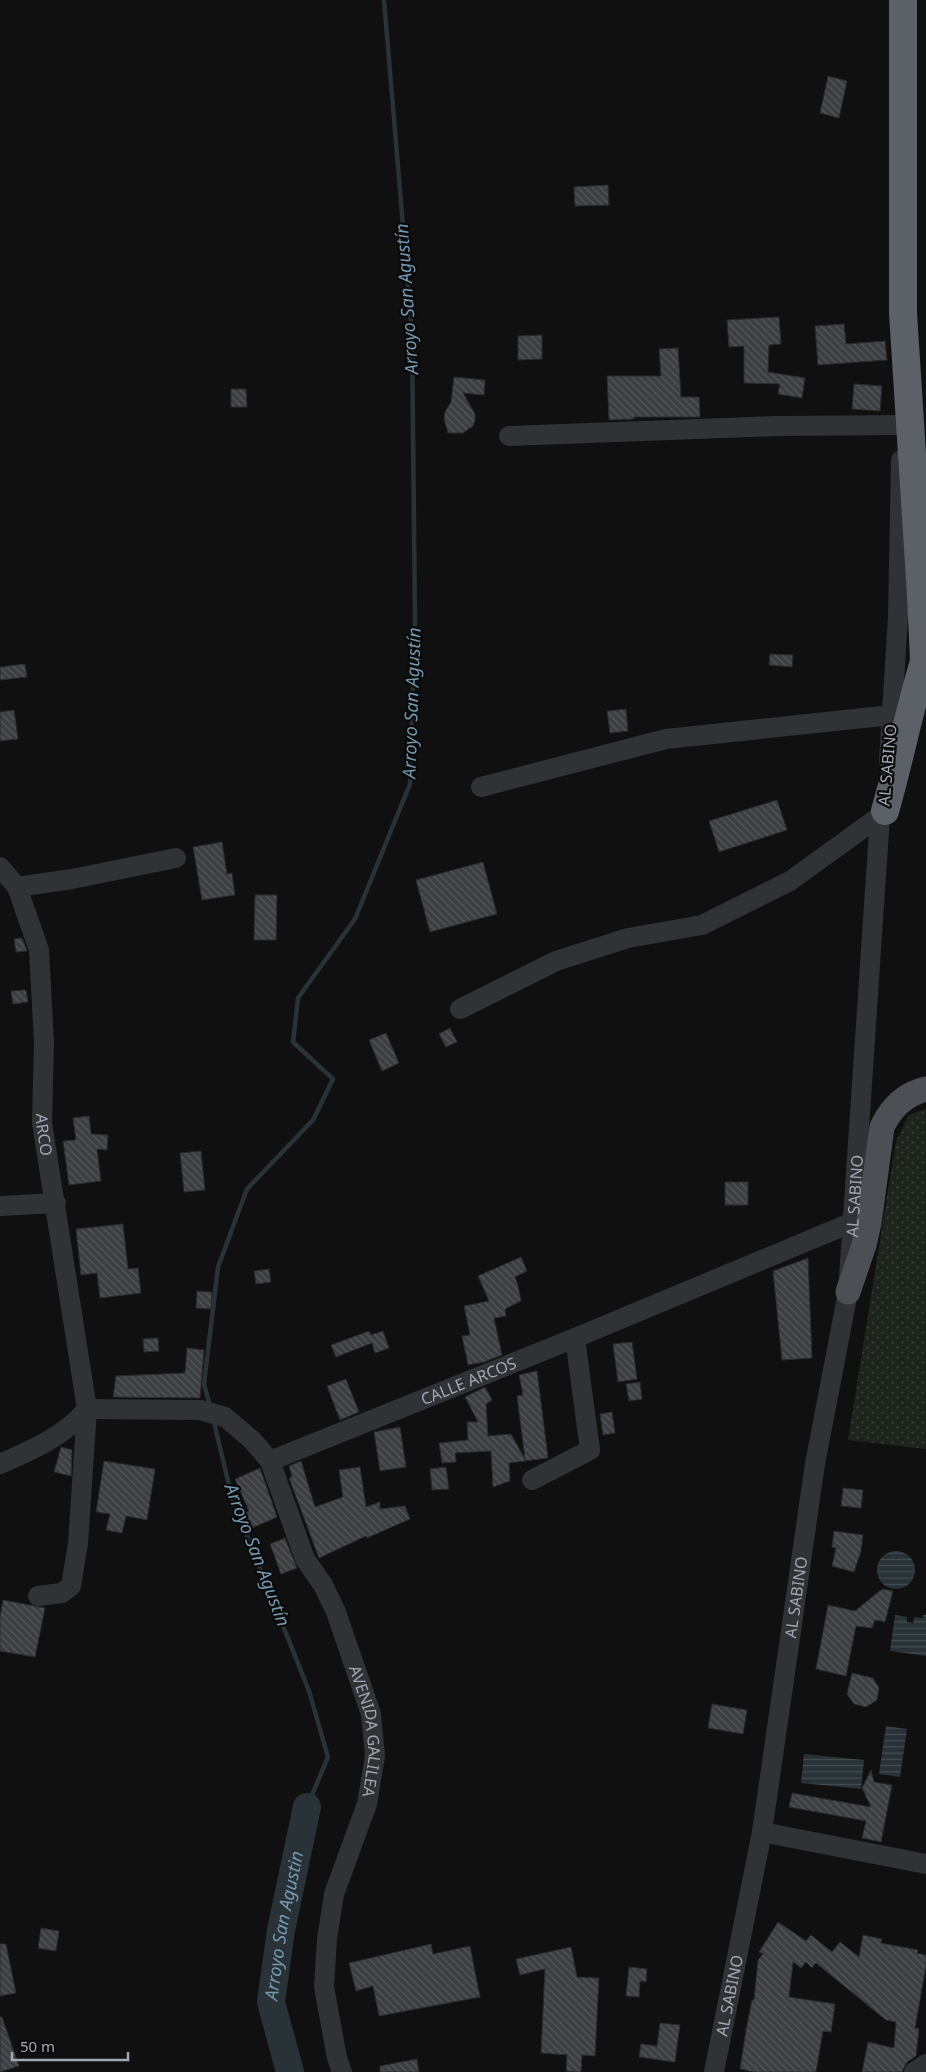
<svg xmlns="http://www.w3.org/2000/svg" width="926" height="2072" font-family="'Noto Sans',sans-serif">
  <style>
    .grass { fill: url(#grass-dots) }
    .water { fill: url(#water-rules) }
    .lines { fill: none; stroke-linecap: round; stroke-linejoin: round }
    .stream { stroke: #283237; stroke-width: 4.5 }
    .river { stroke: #283237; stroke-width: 28 }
    .building { fill: url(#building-back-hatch); stroke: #2a2a2d }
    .minor { stroke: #313236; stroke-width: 20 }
    .major { stroke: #4d4f55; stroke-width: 25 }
    .highway { stroke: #5c6067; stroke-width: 28 }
    .highway-bridge { stroke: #5c6067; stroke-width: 28 }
    .labels { text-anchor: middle; stroke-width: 4.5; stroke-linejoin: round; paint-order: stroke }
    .street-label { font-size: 16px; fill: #a0a8b3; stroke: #0b0b0c }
    .water-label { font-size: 18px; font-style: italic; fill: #759ab0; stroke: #0b0b0c }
  </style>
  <defs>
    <pattern id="grass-dots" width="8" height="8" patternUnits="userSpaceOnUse" patternTransform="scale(1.25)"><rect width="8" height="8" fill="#1c241c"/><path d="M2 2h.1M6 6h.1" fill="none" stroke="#3a413b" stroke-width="1.8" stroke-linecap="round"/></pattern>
    <pattern id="water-rules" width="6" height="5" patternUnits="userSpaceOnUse" patternTransform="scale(1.25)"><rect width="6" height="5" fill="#283237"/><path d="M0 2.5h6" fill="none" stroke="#444d52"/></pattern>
    <pattern id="building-back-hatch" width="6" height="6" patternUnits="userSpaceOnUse" patternTransform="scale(1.25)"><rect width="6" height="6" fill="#3c3e41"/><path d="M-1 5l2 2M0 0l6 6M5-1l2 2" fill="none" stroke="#55575a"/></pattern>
  </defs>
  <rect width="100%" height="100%" fill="#101011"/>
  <!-- grass -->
  <path class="grass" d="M926,1109V1449L848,1440L896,1141L909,1115Z"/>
  <!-- water -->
  <g class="water">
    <circle cx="896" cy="1570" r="19"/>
    <path d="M895,1615L907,1617V1622L913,1623L914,1617L923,1618V1615H926V1656L890,1651Z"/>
    <path d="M886,1726L907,1729L900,1777L879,1774Z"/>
    <path d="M804,1754L864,1760L861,1789L801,1783Z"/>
  </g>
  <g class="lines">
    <!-- stream -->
    <g class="stream">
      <path d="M210,1406L204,1384L218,1267L247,1189L313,1120L333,1079L293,1042L298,998L355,919L410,784L415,619L412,333L384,0"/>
      <path d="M213,1418L232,1498L309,1691L328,1757L307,1807L281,1930L271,2002L290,2072"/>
    </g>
    <!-- river -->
    <path class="river" id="s1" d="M290,2072L271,2002L281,1930L307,1807"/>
  </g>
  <!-- building -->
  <g class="building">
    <path d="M828,76L847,81L839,118L820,113Z"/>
    <path d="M608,185L609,205L575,206L574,187Z"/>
    <path d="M779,317L781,344L769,345L768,372L805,378L802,398L778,394L780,384L744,383V346L729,347L727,320Z"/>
    <path d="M844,324L846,344L885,341L887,360L818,365L815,326Z"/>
    <path d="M542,335V359L518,360V336Z"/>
    <path d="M678,348L681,397H699L700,417H634V419L609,420L607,376H661L659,349Z"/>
    <path d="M454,377L485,380L484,395L463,393L475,414V420L473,426L463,433H448L444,419L445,412L451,402Z"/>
    <path d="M854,384L882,386L880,411L852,409Z"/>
    <path d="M231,389H246L247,407H231Z"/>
    <path d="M770,654L793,655L792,667L769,665Z"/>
    <path d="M25,664L27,677L0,680V667Z"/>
    <path d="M626,709L628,731L610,733L607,711Z"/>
    <path d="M14,710L18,739L0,741V712Z"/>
    <path d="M777,800L787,830L719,852L709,821Z"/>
    <path d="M222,842L227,874L232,873L235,895L202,900L193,847Z"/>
    <path d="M483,862L497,914L430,932L416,880Z"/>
    <path d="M255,895H277L276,940H254Z"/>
    <path d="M22,938L27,951L16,952L14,939Z"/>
    <path d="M26,990L28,1002L13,1004L11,991Z"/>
    <path d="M450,1028L457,1042L446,1047L439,1034Z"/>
    <path d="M386,1033L399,1063L382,1071L369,1040Z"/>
    <path d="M89,1116L91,1134L108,1135L107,1150L97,1149L101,1181L69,1185L63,1141L76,1140L73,1118Z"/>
    <path d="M201,1151L205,1190L184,1192L180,1153Z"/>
    <rect x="725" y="1182" width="23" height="23"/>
    <path d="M123,1224L128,1269L138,1268L141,1293L100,1298L97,1273L81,1275L76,1229Z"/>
    <path d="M521,1257L527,1271L515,1277L518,1285L521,1301L505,1309L506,1316L494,1318L502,1355L484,1362L468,1365L462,1336L470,1335L464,1306L489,1301L478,1276Z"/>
    <path d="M808,1258L812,1358L782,1360L773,1271Z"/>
    <path d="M269,1269L271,1282L256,1284L254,1271Z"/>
    <path d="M197,1291L212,1292L211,1309L196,1308Z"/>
    <path d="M369,1331L371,1335L383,1331L389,1348L375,1353L372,1343L336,1357L331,1345Z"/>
    <path d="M158,1338L159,1351L144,1352L143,1339Z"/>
    <path d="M632,1342L637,1379L618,1382L613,1344Z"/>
    <path d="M187,1348L204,1350L200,1398L113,1397L116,1376L185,1373Z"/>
    <path d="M537,1371L548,1458L509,1463L510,1481L493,1487L491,1451L455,1453L456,1462L442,1463L439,1443L468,1440L467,1422H478L465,1397L485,1387L492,1400L486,1404L488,1436L511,1434L525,1459L517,1396L523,1395L519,1375Z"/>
    <path d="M346,1379L359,1412L340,1420L327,1386Z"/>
    <path d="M640,1382L642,1399L629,1401L626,1384Z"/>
    <path d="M612,1412L615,1433L603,1435L600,1414Z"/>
    <path d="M400,1427L406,1467L380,1471L374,1432Z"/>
    <path d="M61,1447L72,1450L71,1476L54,1472Z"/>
    <path d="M104,1461L155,1469L147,1520L126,1516L122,1533L106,1530L110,1514L96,1512Z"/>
    <path d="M301,1461L315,1507L343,1497L339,1470L360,1467L366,1507L380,1502V1509L405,1506L410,1519L367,1538L366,1536L319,1558L289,1478L292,1477L289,1466Z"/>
    <path d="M446,1467L449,1489L432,1490L430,1469Z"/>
    <path d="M260,1468L277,1517L250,1529L244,1513L249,1511L235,1479Z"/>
    <path d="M843,1488L863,1490L861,1508L841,1506Z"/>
    <path d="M834,1531L863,1535L861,1551L854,1572L832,1566L836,1548L832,1547Z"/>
    <path d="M285,1538L297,1568L281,1574L270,1544Z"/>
    <path d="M882,1589L893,1591L885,1622L875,1620L872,1628L856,1626L846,1676L816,1669L828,1605L855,1611Z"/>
    <path d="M3,1600L45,1608L35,1657L0,1651V1616Z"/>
    <path d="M852,1673L873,1678L879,1688L877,1700L866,1707L854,1704L847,1694Z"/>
    <path d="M712,1704L747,1710L743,1734L708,1728Z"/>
    <path d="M871,1770L874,1782L892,1785L881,1842L862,1838L866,1821L789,1807L792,1793L871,1807L862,1788Z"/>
    <path d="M778,1922L806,1941L811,1935L832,1952L840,1942L859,1957L863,1935L882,1939L881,1943L918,1950L917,1953L926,1955V1966L915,2028L919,2029L916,2056L907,2062L902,2072H862L868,2042L894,2048L896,2022L886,2020L816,1963L812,1968L806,1962L801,1968L793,1962L789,1997L835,2004L831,2032L823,2031L816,2072H754L740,2069L746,2030L752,2000H754L758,1960L763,1954L759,1952Z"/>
    <path d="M41,1928L59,1931L56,1951L38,1948Z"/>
    <path d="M0,1944H6L16,1993L0,1996Z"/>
    <path d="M431,1944L433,1954L470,1946L480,1997L379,2016L373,1986L356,1991L349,1963Z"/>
    <path d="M571,1947L577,1977L599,1978L595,2056L582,2055L581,2072L566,2071L567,2055L541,2053L545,1969L520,1975L516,1959Z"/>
    <path d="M629,1967L647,1969L646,1982L640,1981L639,1997L626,1996Z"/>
    <path d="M0,2017H2L19,2066L0,2072Z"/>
    <path d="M660,2023L680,2025L675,2062L639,2057L641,2044L657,2046Z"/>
    <path d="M417,2059L419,2072H380V2066Z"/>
  </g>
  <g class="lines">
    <!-- minor -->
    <g class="minor">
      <path d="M509,436L779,426L901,425"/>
      <path d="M889,761L898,617L901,460"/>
      <path d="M481,787L666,739L892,715"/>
      <path id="s2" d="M0,867L17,887L39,950L44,1042L42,1123L87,1409L78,1543L71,1586L62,1593L38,1596"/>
      <path d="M17,887L72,879L176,858"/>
      <path d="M460,1009L556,961L628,938L702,925L790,881L880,816"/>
      <path d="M0,1206L56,1203"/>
      <path id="s3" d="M87,1409L200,1410L225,1417L252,1440L270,1461L305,1559L323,1585L336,1612L371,1714L375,1756L367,1804L334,1894L327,1939L324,1987L337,2058L342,2072"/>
      <path id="s4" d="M270,1461L575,1338L853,1222"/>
      <path d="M0,1464C32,1450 65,1436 87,1409"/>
      <path d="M532,1480L590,1450L575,1338"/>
      <path d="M762,1832L926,1864"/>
      <path id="s5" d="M714,2072L762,1832L815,1464L848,1292L880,816L885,811L886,799"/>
      <path d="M914,2072L926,2064"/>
    </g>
    <!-- major -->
    <path class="major" d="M848,1292L864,1245L869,1223L882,1127C891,1108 905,1094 926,1089"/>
    <!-- highway -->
    <g class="highway">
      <path d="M903,0V313L921,595"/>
      <path d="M885,811C900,759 910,706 926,655"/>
    </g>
    <!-- highway-bridge -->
    <path class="highway-bridge" d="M921,595L925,682"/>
  </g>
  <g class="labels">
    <!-- street labels -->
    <g class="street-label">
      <text transform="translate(887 765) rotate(-85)" y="6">AL SABINO</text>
      <text dy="6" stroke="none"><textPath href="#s2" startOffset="278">ARCO</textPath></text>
      <text dy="6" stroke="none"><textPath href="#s5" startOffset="888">AL SABINO</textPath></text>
      <text dy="6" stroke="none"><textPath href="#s4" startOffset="214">CALLE ARCOS</textPath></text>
      <text dy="6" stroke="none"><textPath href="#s5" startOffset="482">AL SABINO</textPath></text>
      <text dy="6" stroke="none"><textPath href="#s3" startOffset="492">AVENIDA GALILEA</textPath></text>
      <text dy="6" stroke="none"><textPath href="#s5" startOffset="78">AL SABINO</textPath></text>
    </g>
    <!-- water labels -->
    <g class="water-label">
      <text transform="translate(407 299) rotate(-94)" y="6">Arroyo San Agustín</text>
      <text transform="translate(412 703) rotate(-88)" y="6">Arroyo San Agustín</text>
      <text transform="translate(257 1555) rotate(69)" y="6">Arroyo San Agustín</text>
      <text dy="6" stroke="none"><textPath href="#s1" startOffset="150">Arroyo San Agustin</textPath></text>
    </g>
  </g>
  <!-- scale -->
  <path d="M12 2052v8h116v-8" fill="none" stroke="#a0a8b3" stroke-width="2.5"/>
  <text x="20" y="2052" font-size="15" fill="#a0a8b3" stroke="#0b0b0c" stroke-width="4" paint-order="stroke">50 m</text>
</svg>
